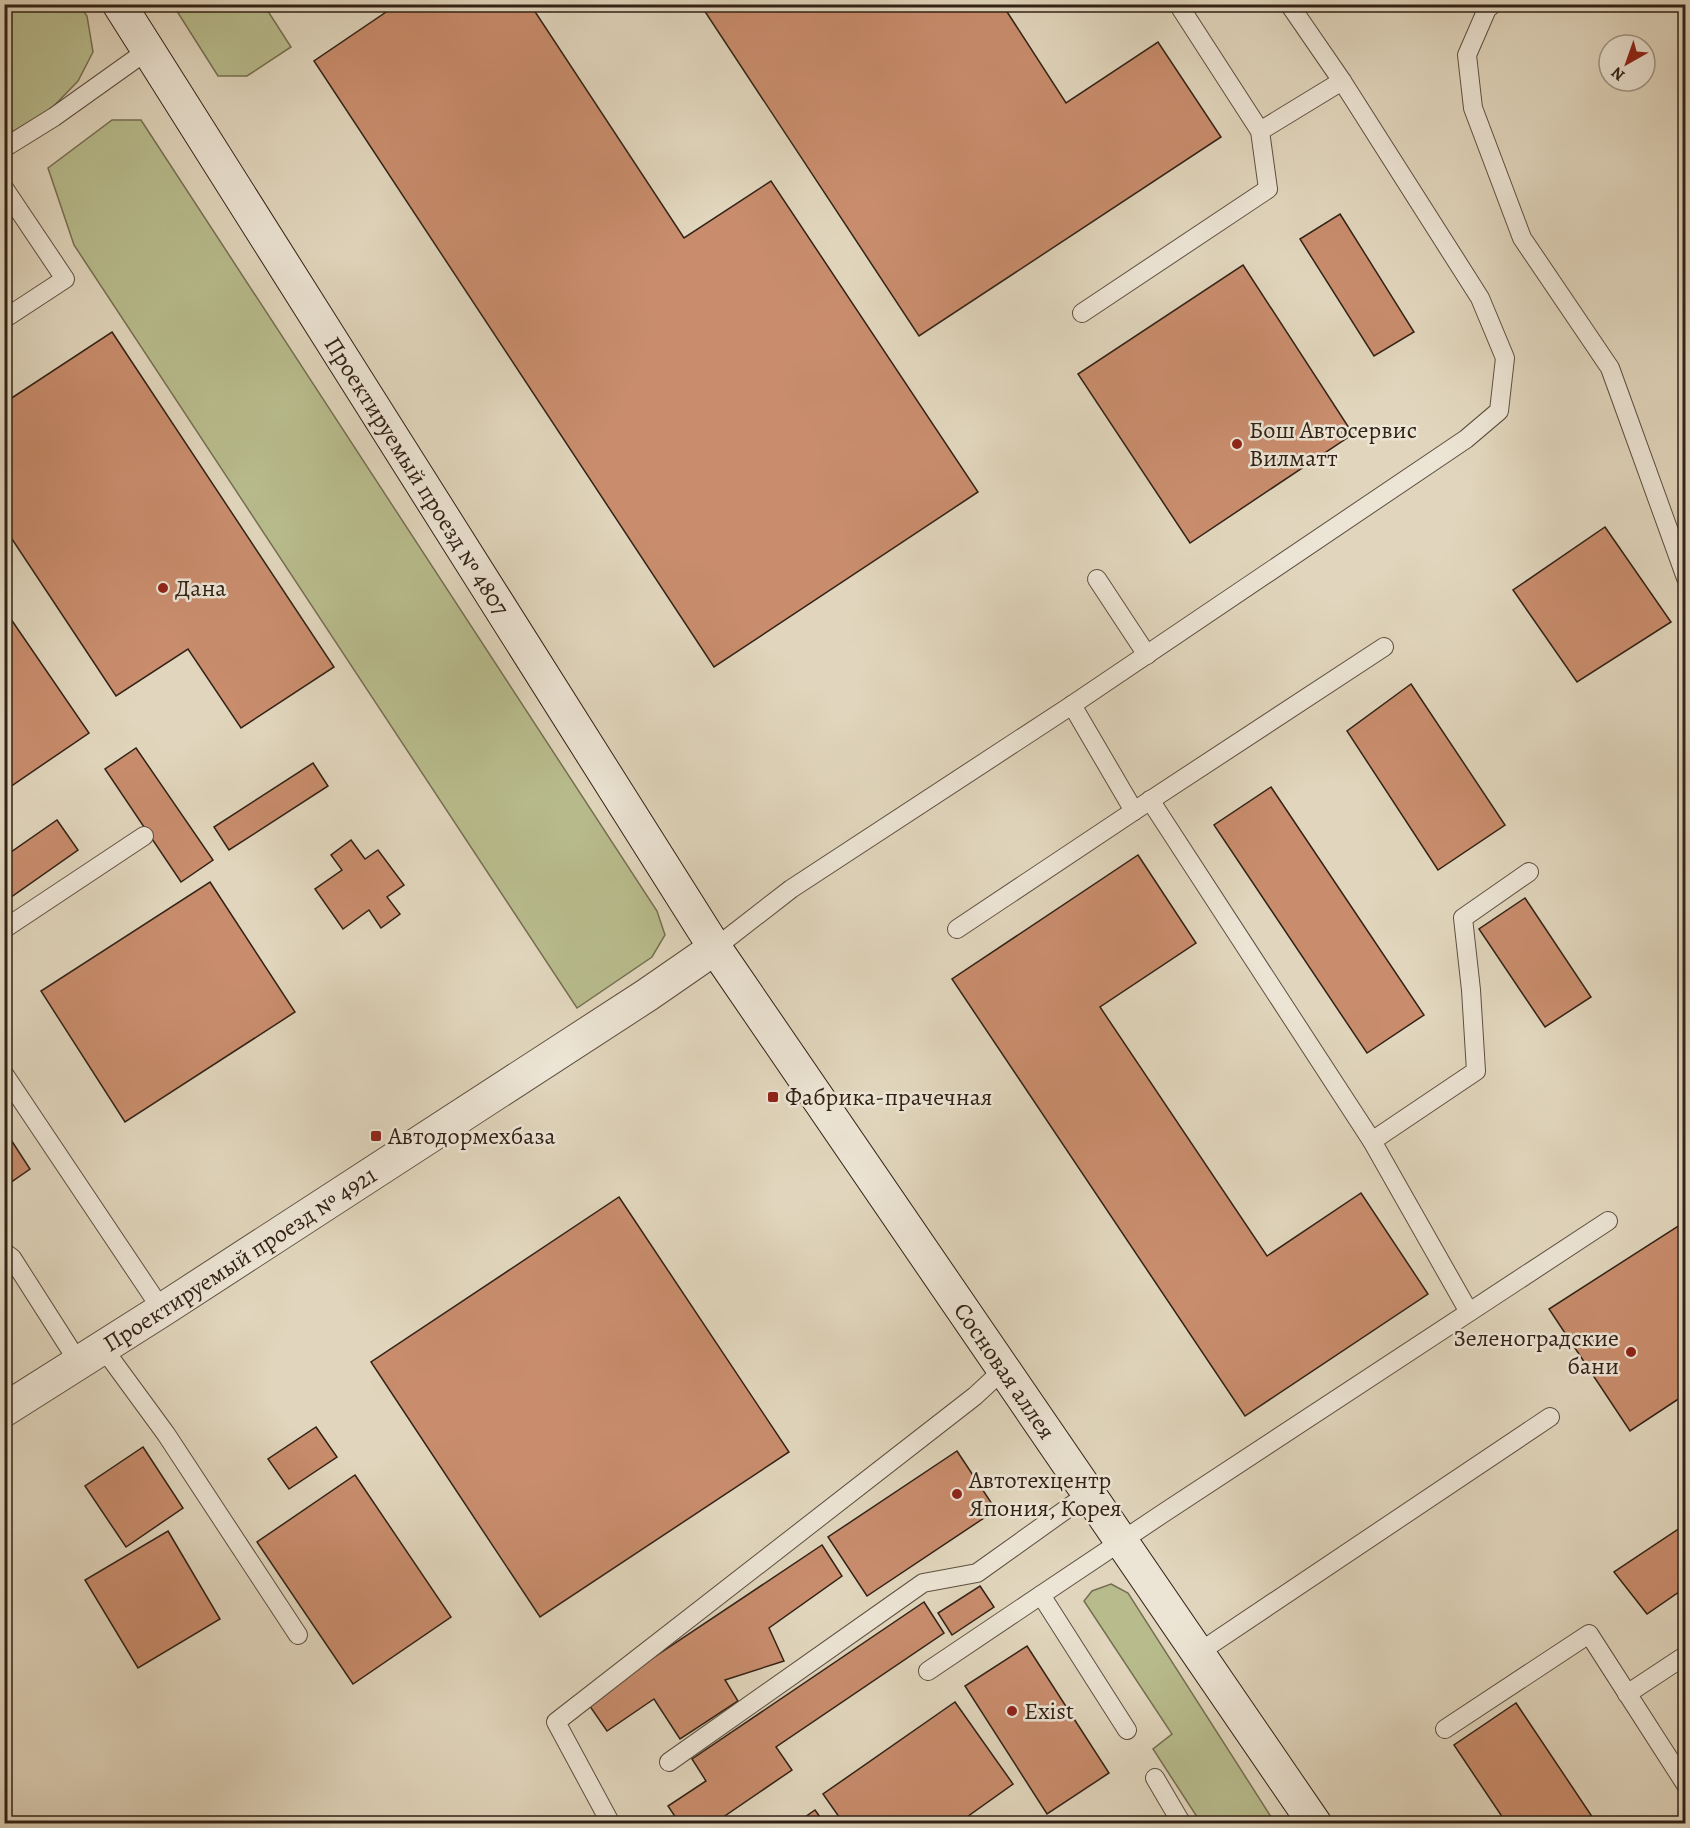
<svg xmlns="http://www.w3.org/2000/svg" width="1690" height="1828" font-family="Alegreya,serif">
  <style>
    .green { fill: #b8bc8d; stroke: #756f52; stroke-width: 1.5 }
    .building { fill: #c98d6d; stroke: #322216; stroke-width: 1.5 }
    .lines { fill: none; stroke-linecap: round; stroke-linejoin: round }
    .service-casing { stroke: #5e4f40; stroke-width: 20 }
    .minor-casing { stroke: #5e4f40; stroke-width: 35 }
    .secondary-casing { stroke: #322216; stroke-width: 35 }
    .service { stroke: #ece4d4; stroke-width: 18 }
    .minor { stroke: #ece4d4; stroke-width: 33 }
    .secondary { stroke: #ece4d4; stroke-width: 33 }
    .poi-dot { fill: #8f2418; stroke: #ece4d4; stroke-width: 2 }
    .labels { text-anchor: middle; stroke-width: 5; stroke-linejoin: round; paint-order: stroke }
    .poi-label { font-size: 24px; fill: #322216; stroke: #ece4d4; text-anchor: start }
    .street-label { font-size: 24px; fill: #322216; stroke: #ece4d4 }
  </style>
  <rect width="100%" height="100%" fill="#e1d6bd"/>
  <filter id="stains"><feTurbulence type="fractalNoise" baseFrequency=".00333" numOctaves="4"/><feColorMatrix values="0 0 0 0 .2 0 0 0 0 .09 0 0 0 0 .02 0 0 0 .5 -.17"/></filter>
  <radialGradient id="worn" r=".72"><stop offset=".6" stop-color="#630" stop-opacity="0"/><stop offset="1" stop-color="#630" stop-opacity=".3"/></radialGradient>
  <!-- green -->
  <g class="green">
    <path d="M5,5H79L87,16L93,52L78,81L47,113L6,136Z"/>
    <path d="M173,5H264L291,47L247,76H218Z"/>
    <path d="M112,120H141L657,911L665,935L652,957L577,1008L74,245L48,168Z"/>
    <path d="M1111,1584L1128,1593L1275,1823H1201L1153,1749L1172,1734L1084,1601L1092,1591Z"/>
  </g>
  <!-- building -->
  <g class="building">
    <path d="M398,4H530L684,238L771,181L978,492L714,667L314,61Z"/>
    <path d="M700,4H1002L1066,103L1158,42L1221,137L919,336Z"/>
    <path d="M1340,214L1414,332L1374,356L1300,239Z"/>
    <path d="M1243,265L1353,434L1190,543L1078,374Z"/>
    <path d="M112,332L334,667L241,728L188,649L116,696L4,527V403Z"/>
    <path d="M1605,527L1671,622L1577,682L1513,590Z"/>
    <path d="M4,609L89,733L4,791Z"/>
    <path d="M1411,684L1505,825L1438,870L1347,731Z"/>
    <path d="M136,748L213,860L181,882L105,769Z"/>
    <path d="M313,763L328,786L229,850L214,827Z"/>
    <path d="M1271,787L1424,1015L1367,1053L1214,825Z"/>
    <path d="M57,820L78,850L4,902V857Z"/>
    <path d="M351,840L365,859L378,850L404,885L387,897L400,914L381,928L369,910L343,929L315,889L342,870L331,855Z"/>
    <path d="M1138,855L1196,943L1100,1007L1267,1256L1361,1193L1428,1294L1245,1416L952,979Z"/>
    <path d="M210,882L295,1012L125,1122L41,991Z"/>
    <path d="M1525,898L1591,997L1545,1027L1479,929Z"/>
    <path d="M4,1129L30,1169L4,1187Z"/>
    <path d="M619,1197L789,1452L540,1617L371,1362Z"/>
    <path d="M1686,1221V1394L1630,1431L1549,1309Z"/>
    <path d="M316,1427L337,1457L289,1489L268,1459Z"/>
    <path d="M143,1447L183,1508L126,1547L85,1486Z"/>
    <path d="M957,1451L996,1510L867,1596L828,1537Z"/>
    <path d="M355,1475L451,1617L353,1684L257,1542Z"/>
    <path d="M1686,1524V1587L1647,1614L1614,1572Z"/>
    <path d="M168,1531L220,1619L138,1668L85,1580Z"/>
    <path d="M822,1545L842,1576L769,1628L784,1661L725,1680L738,1701L680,1739L654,1699L607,1731L587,1702Z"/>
    <path d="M980,1586L994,1607L952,1635L938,1613Z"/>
    <path d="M924,1602L944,1633L776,1747L792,1770L713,1824H680L668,1806L706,1781L692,1759Z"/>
    <path d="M1027,1646L1109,1773L1047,1814L965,1686Z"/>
    <path d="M955,1702L1013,1784L957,1824H844L823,1794Z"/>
    <path d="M1516,1703L1597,1824H1507L1454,1745Z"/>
    <path d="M815,1810L825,1824H795Z"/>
  </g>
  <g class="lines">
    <defs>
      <g id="service">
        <path d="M1493,4L1487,9L1467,55L1473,108L1522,238L1610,368L1686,578"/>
        <path d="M1260,131L1342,81"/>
        <path d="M4,148L54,117L148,50"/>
        <path d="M4,188L65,279L4,319"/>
        <path d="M1082,313L1268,189L1260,131L1178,4"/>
        <path d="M1097,579L1147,655"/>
        <path d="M1072,705L1134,811L1384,647"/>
        <path d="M1150,800L1372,1141L1476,1071L1471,990L1463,918L1529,872"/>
        <path d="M4,929L144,836"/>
        <path d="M957,929L1134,811"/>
        <path d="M715,948L791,889L1072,705L1466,439L1499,411L1505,358L1480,298L1342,81L1289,4"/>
        <path d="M4,1074L162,1310"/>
        <path d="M1372,1141L1469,1312"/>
        <path d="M4,1252L12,1258L79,1363"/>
        <path d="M103,1348L166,1434L298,1635"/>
        <path d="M1198,1653L1550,1417"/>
        <path d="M928,1671L1041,1595"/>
        <path d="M1627,1694L1686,1655"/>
        <path d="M1445,1729L1589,1634L1686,1785"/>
        <path d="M1127,1730L1041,1595L1162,1514L1608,1221"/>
        <path d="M669,1762L923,1583L977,1573L1089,1493"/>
        <path d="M1155,1778L1182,1824"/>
        <path d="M611,1824L556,1722L975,1396L1003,1370"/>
      </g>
      <g id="minor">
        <path id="s1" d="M4,1410L162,1310L647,995L715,948"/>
      </g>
      <g id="secondary">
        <path id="s2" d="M119,4L715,948L1315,1824"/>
      </g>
    </defs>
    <!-- service casing -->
    <use href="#service" class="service-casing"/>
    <!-- minor casing -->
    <use href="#minor" class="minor-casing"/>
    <!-- secondary casing -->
    <use href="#secondary" class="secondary-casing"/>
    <!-- service -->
    <use href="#service" class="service"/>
    <!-- minor -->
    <use href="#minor" class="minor"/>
    <!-- secondary -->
    <use href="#secondary" class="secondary"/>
  </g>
  <!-- markers -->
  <g class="poi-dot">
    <circle cx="1237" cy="444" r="6"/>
    <circle cx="163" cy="588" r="6"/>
    <rect x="767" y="1091" width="12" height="12" rx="3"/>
    <rect x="370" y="1130" width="12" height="12" rx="3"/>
    <circle cx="1631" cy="1352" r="6"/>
    <circle cx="957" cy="1494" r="6"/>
    <circle cx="1012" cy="1711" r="6"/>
  </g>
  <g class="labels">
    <!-- poi labels -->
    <g class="poi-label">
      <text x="1249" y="438">Бош Автосервис<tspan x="1249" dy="28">Вилматт</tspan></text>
      <text x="175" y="596">Дана</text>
      <text x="785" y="1105">Фабрика-прачечная</text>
      <text x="388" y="1144">Автодормехбаза</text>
      <text x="1619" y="1346" text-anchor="end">Зеленоградские<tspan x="1619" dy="28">бани</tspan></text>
      <text x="969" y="1488">Автотехцентр<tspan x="969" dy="28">Япония, Корея</tspan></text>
      <text x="1024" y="1719">Exist</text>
    </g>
    <!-- street labels -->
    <g class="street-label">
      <text dy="8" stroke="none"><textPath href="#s2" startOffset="558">Проектируемый проезд № 4807</textPath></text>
      <text dy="8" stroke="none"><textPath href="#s1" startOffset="280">Проектируемый проезд № 4921</textPath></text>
      <text dy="8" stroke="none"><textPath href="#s2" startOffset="1629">Сосновая аллея</textPath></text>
    </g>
  </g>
  <!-- margin -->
  <rect width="1690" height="1828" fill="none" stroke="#e1d6bd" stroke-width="24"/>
  <rect x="6" y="6" width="1678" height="1816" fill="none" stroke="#322216" stroke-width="3"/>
  <rect x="12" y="12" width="1666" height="1804" fill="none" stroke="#322216" stroke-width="1.5"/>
  <!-- north arrow -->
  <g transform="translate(1627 63) rotate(220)"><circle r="28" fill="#ece4d4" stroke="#a29688" stroke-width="1.5"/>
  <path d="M0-4.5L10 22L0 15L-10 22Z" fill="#8f2418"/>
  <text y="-9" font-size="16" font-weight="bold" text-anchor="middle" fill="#322216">N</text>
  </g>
  <rect width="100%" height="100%" filter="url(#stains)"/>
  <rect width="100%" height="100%" fill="url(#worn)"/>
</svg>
